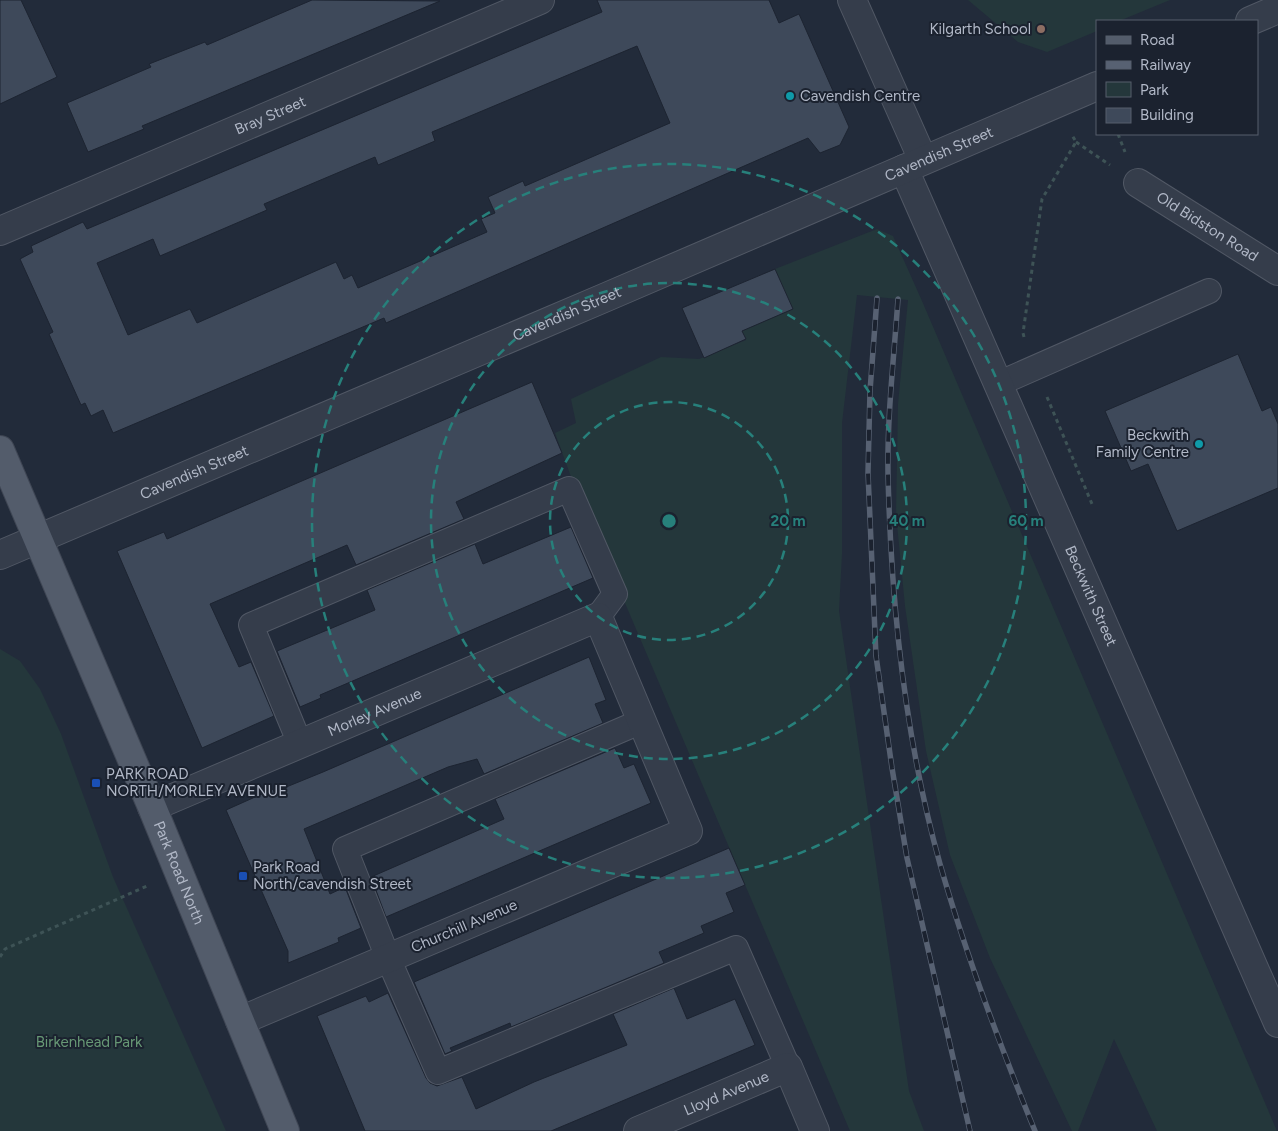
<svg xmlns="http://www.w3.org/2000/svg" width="1278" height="1131" font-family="Figtree,sans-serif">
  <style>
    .green { fill: #24373b }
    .building { fill: #3e495a; stroke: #1d2431; fill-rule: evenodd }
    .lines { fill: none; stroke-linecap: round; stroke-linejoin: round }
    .lane-casing { stroke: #515865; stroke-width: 26 }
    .street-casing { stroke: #515865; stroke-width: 30 }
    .primary-casing { stroke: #3f4654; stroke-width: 30 }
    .path { stroke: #3e5356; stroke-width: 3; stroke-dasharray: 4 4; stroke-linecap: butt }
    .lane { stroke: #353d4b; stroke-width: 24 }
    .street { stroke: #353d4b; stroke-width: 28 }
    .primary { stroke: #535c6b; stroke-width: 28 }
    .rail-casing { stroke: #576172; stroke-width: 5.5 }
    .rail { stroke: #1b222f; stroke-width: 4; stroke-dasharray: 11; stroke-linecap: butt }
    .ring { fill: none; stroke: #27807b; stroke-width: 2.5; stroke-dasharray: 9 6 }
    .education-dot { fill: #8d6e63; stroke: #1b222f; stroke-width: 2 }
    .culture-dot { fill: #0f9aa8; stroke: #1b222f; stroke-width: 2 }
    .transit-dot { fill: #1a4fb4; stroke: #1b222f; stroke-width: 2 }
    .labels { text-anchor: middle; stroke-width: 4; stroke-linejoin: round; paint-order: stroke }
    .poi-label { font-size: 15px; fill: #b1b8c7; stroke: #1b222f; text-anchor: start }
    .street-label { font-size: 15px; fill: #b1b8c7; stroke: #1b222f }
    .park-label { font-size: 15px; fill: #679875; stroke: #1b222f }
    .centre { fill: #27807b; stroke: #1b222f; stroke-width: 2.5 }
    .ring-label { font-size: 15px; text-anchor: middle; font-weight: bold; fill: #27807b; stroke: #1b222f; stroke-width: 4; stroke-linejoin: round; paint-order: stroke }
  </style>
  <rect width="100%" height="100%" fill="#222b3a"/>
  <!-- green -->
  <g class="green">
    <path d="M968,0H1170L1119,21H1097V31L1047,52L1018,42Z"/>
    <path d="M877,229L893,236L922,301L1277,1131H1157L1114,1039L1078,1131H1072L990,958L950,855L926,751L905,606L896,514L898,404L908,300L857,295L842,423V554L839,611L909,1091L924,1131H850L570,474L555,433L576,423L571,399L661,357L699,359L746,340L742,331L792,309L775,269Z"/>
    <path d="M0,649L20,661L40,689L61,734L113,877L226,1131H0Z"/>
  </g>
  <!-- building -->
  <g class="building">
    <path d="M0,0H21L57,77L0,104Z"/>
    <path d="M312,0L440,1L142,126L144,129L88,152L67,103L151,67L149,64L205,42L207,45Z"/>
    <path d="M597,0H769L779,23L799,14L849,127L840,145L820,153L808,138L386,323L384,318L113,433L103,410L91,416L85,403L81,405L49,334L53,332L20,259L33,252L31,246L83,222L87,229L602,12ZM637,46L670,123L525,186L523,181L488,197L495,213L481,219L487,232L358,288L352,275L344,279L336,262L197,323L190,309L128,335L97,263L153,239L160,256L267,210L264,204L375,157L378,165L435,141L432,132Z"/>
    <path d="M775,269L793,309L742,331L746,339L704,358L682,308Z"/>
    <path d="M1238,354L1262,411L1271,407L1278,424V488L1177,531L1148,464L1131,471L1105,411Z"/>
    <path d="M532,382L562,453L456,502L464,519L356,565L347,545L210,604L239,667L251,662L274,716L202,748L117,551L164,532L167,539Z"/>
    <path d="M571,527L593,578L320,695L321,698L300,707L277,651L375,610L367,590L475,544L483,564Z"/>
    <path d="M589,657L606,700L595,704L603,723L484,774L477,759L448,767L304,829L330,894L345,887L361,928L338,938L339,942L288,963V951L226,810L273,789L274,792L323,772Z"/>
    <path d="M615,748L624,768L634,764L651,803L386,917L371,877L504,819L495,799Z"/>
    <path d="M729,848L745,885L726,893L734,912L701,926L704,933L659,952L664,963L511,1027L510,1023L450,1048L452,1051L445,1054L414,982Z"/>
    <path d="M674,988L687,1019L735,999L755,1045L551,1131H365L317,1016L366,996L369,1002L388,993L426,1078L430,1083L437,1086L462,1077L476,1109L534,1082L627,1045L613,1014Z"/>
  </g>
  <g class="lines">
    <defs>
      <g id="lane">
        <path d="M998,384L1209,291"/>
        <path d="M642,721L345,849L388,958L438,1072L736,948L788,1067"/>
        <path d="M300,744L251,625L569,489L615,594L598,617"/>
      </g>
      <g id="street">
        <path d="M852,0L923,160"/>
        <path d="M1250,21L1278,9"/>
        <path id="s1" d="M904,169L1278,1023"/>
        <path id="s2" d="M1138,183L1278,271"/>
        <path id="s3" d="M0,231L540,0"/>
        <path id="s4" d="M0,555L604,298L1097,86"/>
        <path id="s5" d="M152,807L598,617L688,831L240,1021"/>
        <path id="s6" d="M638,1131L788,1067L815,1131"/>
      </g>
      <g id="primary">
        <path id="s7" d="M0,450L152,807L285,1131"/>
      </g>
    </defs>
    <!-- lane casing -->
    <use href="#lane" class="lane-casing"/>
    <!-- street casing -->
    <use href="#street" class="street-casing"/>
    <!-- primary casing -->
    <use href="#primary" class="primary-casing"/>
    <!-- path -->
    <g class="path">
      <path d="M1118,134L1125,152"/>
      <path d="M1076,142L1110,165"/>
      <path d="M1024,337L1023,333L1042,199L1076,142L1072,135"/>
      <path d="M1047,397L1092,504"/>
      <path d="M0,957L5,949L147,886"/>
    </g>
    <!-- lane -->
    <use href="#lane" class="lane"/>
    <!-- street -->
    <use href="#street" class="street"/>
    <!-- primary -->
    <use href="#primary" class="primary"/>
    <defs>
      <g id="rail">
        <path d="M877,298L870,391L868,473L876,656L892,768L907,858L970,1131"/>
        <path d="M898,299C894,357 887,416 888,474C891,605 905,739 940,864C966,955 999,1043 1035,1131"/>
      </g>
    </defs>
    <!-- rail casing -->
    <use href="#rail" class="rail-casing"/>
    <!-- rail -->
    <use href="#rail" class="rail"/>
  </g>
  <!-- distance rings -->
  <g class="ring">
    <circle cx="669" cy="521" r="119"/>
    <circle cx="669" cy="521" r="238"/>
    <circle cx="669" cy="521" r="357"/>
  </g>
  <!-- markers -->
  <circle class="education-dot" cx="1041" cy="29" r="5"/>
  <g class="culture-dot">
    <circle cx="790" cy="96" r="5"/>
    <circle cx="1199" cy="444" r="5"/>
  </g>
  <g class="transit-dot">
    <rect x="91" y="778" width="10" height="10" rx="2.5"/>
    <rect x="238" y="871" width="10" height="10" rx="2.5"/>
  </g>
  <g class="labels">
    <!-- poi labels -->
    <g class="poi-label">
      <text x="1031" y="34" text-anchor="end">Kilgarth School</text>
      <text x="800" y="101">Cavendish Centre</text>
      <text x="1189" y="440" text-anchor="end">Beckwith<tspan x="1189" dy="17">Family Centre</tspan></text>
      <text x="106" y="779">PARK ROAD<tspan x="106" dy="17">NORTH/MORLEY AVENUE</tspan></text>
      <text x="253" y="872">Park Road<tspan x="253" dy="17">North/cavendish Street</tspan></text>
    </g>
    <!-- street labels -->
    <g class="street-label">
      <text dy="5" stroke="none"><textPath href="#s3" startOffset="294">Bray Street</textPath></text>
      <text dy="5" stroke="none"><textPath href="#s4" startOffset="1021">Cavendish Street</textPath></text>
      <text dy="5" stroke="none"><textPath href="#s2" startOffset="82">Old Bidston Road</textPath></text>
      <text dy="5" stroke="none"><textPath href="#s4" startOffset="616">Cavendish Street</textPath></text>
      <text dy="5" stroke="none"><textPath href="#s4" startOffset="211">Cavendish Street</textPath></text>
      <text dy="5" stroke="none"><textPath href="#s1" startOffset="466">Beckwith Street</textPath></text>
      <text dy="5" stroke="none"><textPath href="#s5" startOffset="242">Morley Avenue</textPath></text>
      <text dy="5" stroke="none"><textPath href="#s7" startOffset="459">Park Road North</textPath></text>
      <text transform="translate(464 926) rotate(-23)" y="5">Churchill Avenue</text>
      <text dy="5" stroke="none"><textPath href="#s6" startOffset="96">Lloyd Avenue</textPath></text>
    </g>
    <!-- park labels -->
    <g class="park-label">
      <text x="89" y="1047">Birkenhead Park</text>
    </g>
  </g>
  <circle cx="669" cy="521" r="8" class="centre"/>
  <g class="ring-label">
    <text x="788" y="526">20 m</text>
    <text x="907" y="526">40 m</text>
    <text x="1026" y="526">60 m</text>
  </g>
  <!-- legend -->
  <rect x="1096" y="20" width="162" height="115" fill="#1b222f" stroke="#575e6c"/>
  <rect x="1106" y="36" width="25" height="8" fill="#535c6b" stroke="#575e6c"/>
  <text x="1140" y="45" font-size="15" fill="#b1b8c7">Road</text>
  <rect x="1106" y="61" width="25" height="8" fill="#576172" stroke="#575e6c"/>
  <text x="1140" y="70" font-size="15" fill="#b1b8c7">Railway</text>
  <rect x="1106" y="82" width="25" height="15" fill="#24373b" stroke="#575e6c"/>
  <text x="1140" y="95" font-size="15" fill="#b1b8c7">Park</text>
  <rect x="1106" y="108" width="25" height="15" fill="#3e495a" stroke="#575e6c"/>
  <text x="1140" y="120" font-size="15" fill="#b1b8c7">Building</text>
</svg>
